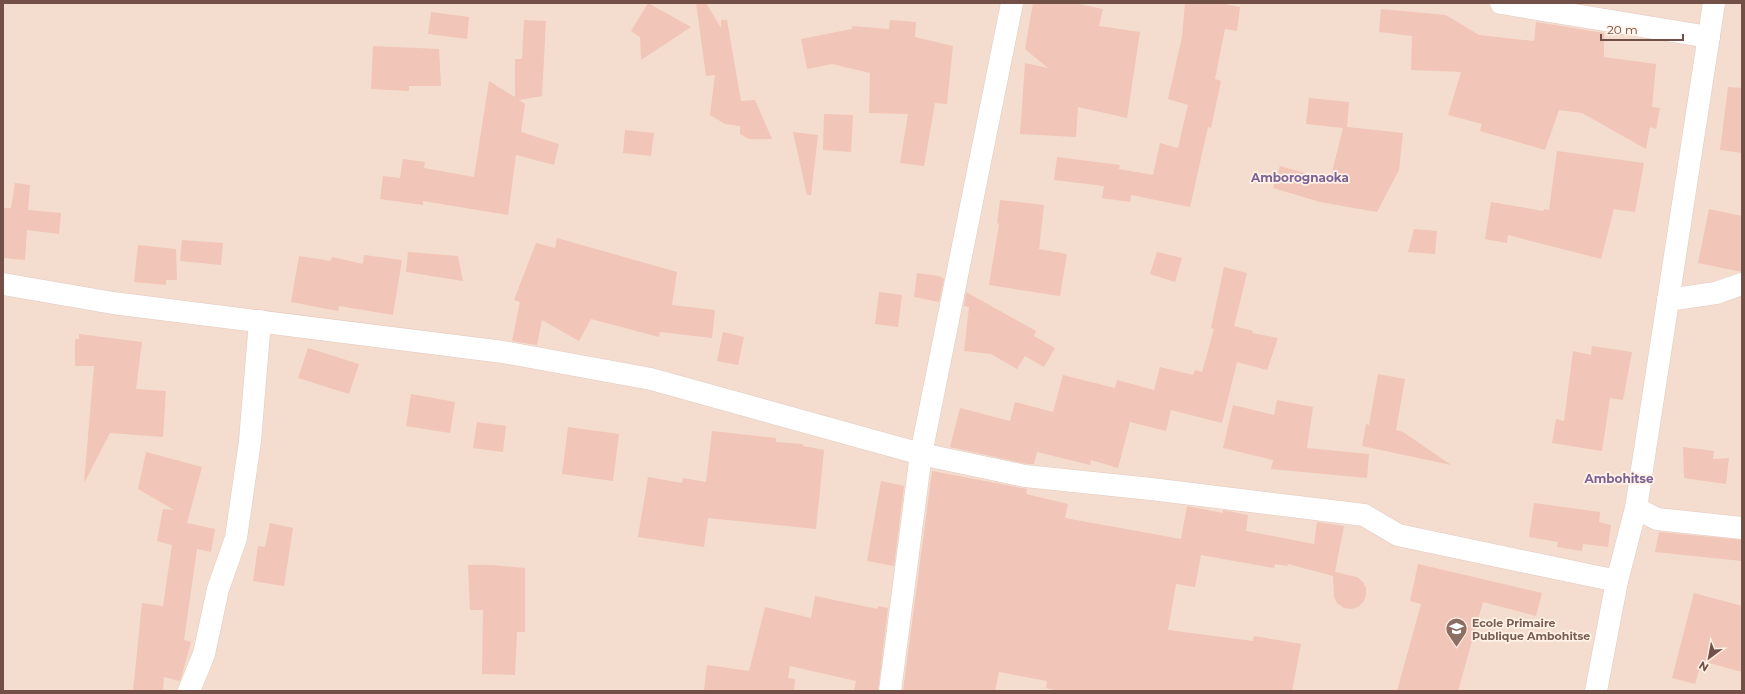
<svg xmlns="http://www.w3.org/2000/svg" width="1745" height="694" font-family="Montserrat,sans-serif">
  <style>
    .residential { fill: #f4ddce }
    .building { fill: #f1c5b7 }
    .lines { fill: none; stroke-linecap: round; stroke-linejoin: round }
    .minor-casing { stroke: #e2c9bf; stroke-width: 23 }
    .minor { stroke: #fff; stroke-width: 22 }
    .labels { text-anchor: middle; stroke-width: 3.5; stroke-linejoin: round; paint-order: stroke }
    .education-label { font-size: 11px; font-weight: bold; fill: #785e54; stroke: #fff1e5; text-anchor: start }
    .neighbourhood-label { font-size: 12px; font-weight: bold; fill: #7c6396; stroke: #fff1e5 }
  </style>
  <rect width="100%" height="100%" fill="#fcecdf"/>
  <!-- residential -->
  <rect class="residential" x="3" y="3" width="1739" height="688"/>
  <!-- building -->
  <g class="building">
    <path d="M648,3L691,27L641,60L640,37L631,31Z"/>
    <path d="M696,3H706L721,28V20H727L741,101L755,100L772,139H749L740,134V126L725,124L710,115L715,75L706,76Z"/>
    <path d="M1033,3H1074L1103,9L1099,26L1140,32L1127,118L1078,107L1076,137L1020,134L1025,63L1048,68L1025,49Z"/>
    <path d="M1185,3H1220L1240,7L1237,31L1225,29L1215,79L1221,81L1211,128L1208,127L1190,207L1131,195L1130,202L1102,198L1104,186L1054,180L1057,157L1120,165L1119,169L1153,175L1160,143L1178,148L1188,105L1168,99L1182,37Z"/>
    <path d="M1381,9L1446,15L1479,35L1534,41L1536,22L1604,33V57L1656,64L1652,107L1660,108L1656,129L1650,127L1646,149L1582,113L1559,110L1545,150L1480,131L1482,124L1448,115L1461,72L1411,70L1412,36L1379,32Z"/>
    <path d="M431,12L469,17L467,39L428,34Z"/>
    <path d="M524,20L546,21L542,96L519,100L525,104L521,132L559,144L554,165L516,155L508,215L423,201V205L380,199L383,176L400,178L403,159L425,162L424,168L474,177L489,81L515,97V59H522Z"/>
    <path d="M890,20L916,22L915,37L953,46L947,104L935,103L924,166L900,163L908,114L869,113L870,73L832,64L807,69L801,39L852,29V26L889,29Z"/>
    <path d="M373,46L439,49L441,86H409V91L371,89Z"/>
    <path d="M1728,87L1742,88V153L1720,150Z"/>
    <path d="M1309,98L1349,102L1347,127L1403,133L1399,170L1377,212L1320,202L1273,188L1280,166L1330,180L1343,128L1306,124Z"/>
    <path d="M824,114L853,115L851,152L823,150Z"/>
    <path d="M625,130L654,133L651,156L623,153Z"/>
    <path d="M793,132L818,135L811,195H807Z"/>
    <path d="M1557,151L1644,163L1635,212L1614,209L1601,259L1508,235L1507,243L1485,239L1491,202L1543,211L1544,209L1549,210Z"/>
    <path d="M15,183L30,185L28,210L61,213L59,234L27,230L25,260L3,258V208H11Z"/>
    <path d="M1000,200L1044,205L1039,249L1067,254L1060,296L989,285L999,224L997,223Z"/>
    <path d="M1709,209L1742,216V272L1698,263Z"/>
    <path d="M1414,229L1437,231L1435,254L1408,252Z"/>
    <path d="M557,238L677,272L672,305L715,310L712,338L660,332L659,337L591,319L579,341L542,320L537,345L512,341L520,302L514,300L536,243L555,248Z"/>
    <path d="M182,240L223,243L221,265L180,261Z"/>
    <path d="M138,245L176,249L177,280H166V285L134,282Z"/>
    <path d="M408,252L458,256L463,281L406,272Z"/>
    <path d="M1157,252L1182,258L1175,282L1150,274Z"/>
    <path d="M364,255L402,260L393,315L339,306L338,311L291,302L299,256L331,261L332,257L363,264Z"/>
    <path d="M1224,267L1247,273L1234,326L1253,331L1252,333L1278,338L1267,370L1237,362L1222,423L1171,410L1166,431L1130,422L1118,468L1091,460L1090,465L1037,452L1034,464H1027L950,447L960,408L1010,421L1015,402L1053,412L1063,375L1115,388L1117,380L1154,390L1160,367L1193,375L1195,370L1202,372L1214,329L1211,328Z"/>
    <path d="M917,273L939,276L944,279L939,302L914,297Z"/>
    <path d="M879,292L902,295L898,327L875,324Z"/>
    <path d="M966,292L1036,331L1034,336L1055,348L1044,367L1025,356L1017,369L991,354L964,351L969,307L964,306Z"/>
    <path d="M723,332L744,337L738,365L717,361Z"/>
    <path d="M79,334L142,342L136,389L166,391L163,437L110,433L84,483L94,366H75V339H79Z"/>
    <path d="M1592,346L1632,352L1623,400L1610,398L1602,451L1552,443L1556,419L1564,421L1573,351L1591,355Z"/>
    <path d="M308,348L359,364L349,394L298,378Z"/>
    <path d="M1378,374L1405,379L1396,430L1403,432L1451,465L1362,446L1366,424L1369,425Z"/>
    <path d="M411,394L455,402L450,433L406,426Z"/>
    <path d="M1277,400L1313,407L1307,448L1369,454L1367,478L1271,469L1273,460L1223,448L1233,405L1274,415Z"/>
    <path d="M477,422L506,426L503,452L473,448Z"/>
    <path d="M568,427L619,434L613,481L562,474Z"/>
    <path d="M712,431L776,438V442L803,444V446L824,450L816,529L708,518L704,547L638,537L648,477L682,483L683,478L706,482Z"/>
    <path d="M1683,447L1714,451L1713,459L1729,458L1726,484L1684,478Z"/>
    <path d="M146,452L202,467L187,523L215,529L211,552L197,549L184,640L191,642L182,675L180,681L164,677L163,691H133L142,603L163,606L172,545L157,541L163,509L174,510L138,489Z"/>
    <path d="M932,471L1027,489L1026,494L1068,504L1065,518L1181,539L1187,506L1223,513V510L1248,515L1246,531L1314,544L1317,522L1344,526L1335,572L1357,577L1363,582L1366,588V595L1364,601L1358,607L1351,609L1344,608L1337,603L1334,597L1333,576L1288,564L1287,566L1275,564L1274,568L1201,555L1195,587L1176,584L1168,630L1253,641L1254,636L1301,644L1292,691H1059L1046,688L1047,681L999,672L995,691H903Z"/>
    <path d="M881,481L904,486L894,566L867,561Z"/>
    <path d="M1534,503L1600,512L1599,522L1611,525L1608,547L1583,544L1582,551L1557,547L1558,542L1529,537Z"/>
    <path d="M270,523L293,528L284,586L253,581L258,546L265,547Z"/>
    <path d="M1659,532L1742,540V561L1655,552Z"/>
    <path d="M1418,564L1542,593L1536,616L1483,602L1458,691H1397L1421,604L1410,601Z"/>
    <path d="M468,565H492L525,568V632H517L515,675L482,674L483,610H470Z"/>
    <path d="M1694,593L1742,606V672L1702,661L1695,684L1672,678Z"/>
    <path d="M815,596L878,609V606L888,608L878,691H854L856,681L790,666L788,678L795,679L794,691H704L707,665L749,671L765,607L811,618Z"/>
  </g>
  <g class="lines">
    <defs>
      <g id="minor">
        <path d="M1501,3L1709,37"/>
        <path d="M3,284L113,303L503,352L651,379L921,454L1025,476L1151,489L1364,515L1398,535L1617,581"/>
        <path d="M1668,300L1716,293L1742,284"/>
        <path d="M1636,508L1657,519L1742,528"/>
        <path d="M189,691L204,654L218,589L236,538L250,441L260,321"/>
        <path d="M890,691L921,454L1012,3"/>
        <path d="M1596,691L1617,581L1636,508L1714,3"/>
      </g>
    </defs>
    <!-- minor casing -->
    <use href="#minor" class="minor-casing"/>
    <!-- minor -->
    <use href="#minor" class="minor"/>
  </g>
  <!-- icons -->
  <defs>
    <symbol id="school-pin" viewBox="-11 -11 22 30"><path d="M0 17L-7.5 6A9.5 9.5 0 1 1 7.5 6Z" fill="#8d6e63" stroke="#fff1e5"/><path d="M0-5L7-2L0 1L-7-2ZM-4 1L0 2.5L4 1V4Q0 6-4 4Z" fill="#fff"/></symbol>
  </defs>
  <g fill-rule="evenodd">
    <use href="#school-pin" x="1444" y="616" width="25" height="34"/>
  </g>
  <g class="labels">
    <!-- education labels -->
    <g class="education-label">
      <text x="1472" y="627">Ecole Primaire<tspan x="1472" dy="13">Publique Ambohitse</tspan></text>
    </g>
    <!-- neighbourhood labels -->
    <g class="neighbourhood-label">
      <text x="1300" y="182">Amborognaoka</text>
      <text x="1619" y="483">Ambohitse</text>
    </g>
  </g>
  <!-- border -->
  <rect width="1745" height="694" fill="none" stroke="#725047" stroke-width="8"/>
  <!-- north arrow -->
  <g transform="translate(1709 658) rotate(212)" stroke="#fff1e5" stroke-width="3" paint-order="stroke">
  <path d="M0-3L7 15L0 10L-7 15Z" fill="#725047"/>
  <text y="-6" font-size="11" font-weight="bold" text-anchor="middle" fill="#725047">N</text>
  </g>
  <!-- scale -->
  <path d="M1601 34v6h82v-6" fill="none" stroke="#725047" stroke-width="2"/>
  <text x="1607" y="34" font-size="12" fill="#725047" stroke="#fff1e5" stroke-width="3" paint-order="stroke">20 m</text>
</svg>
